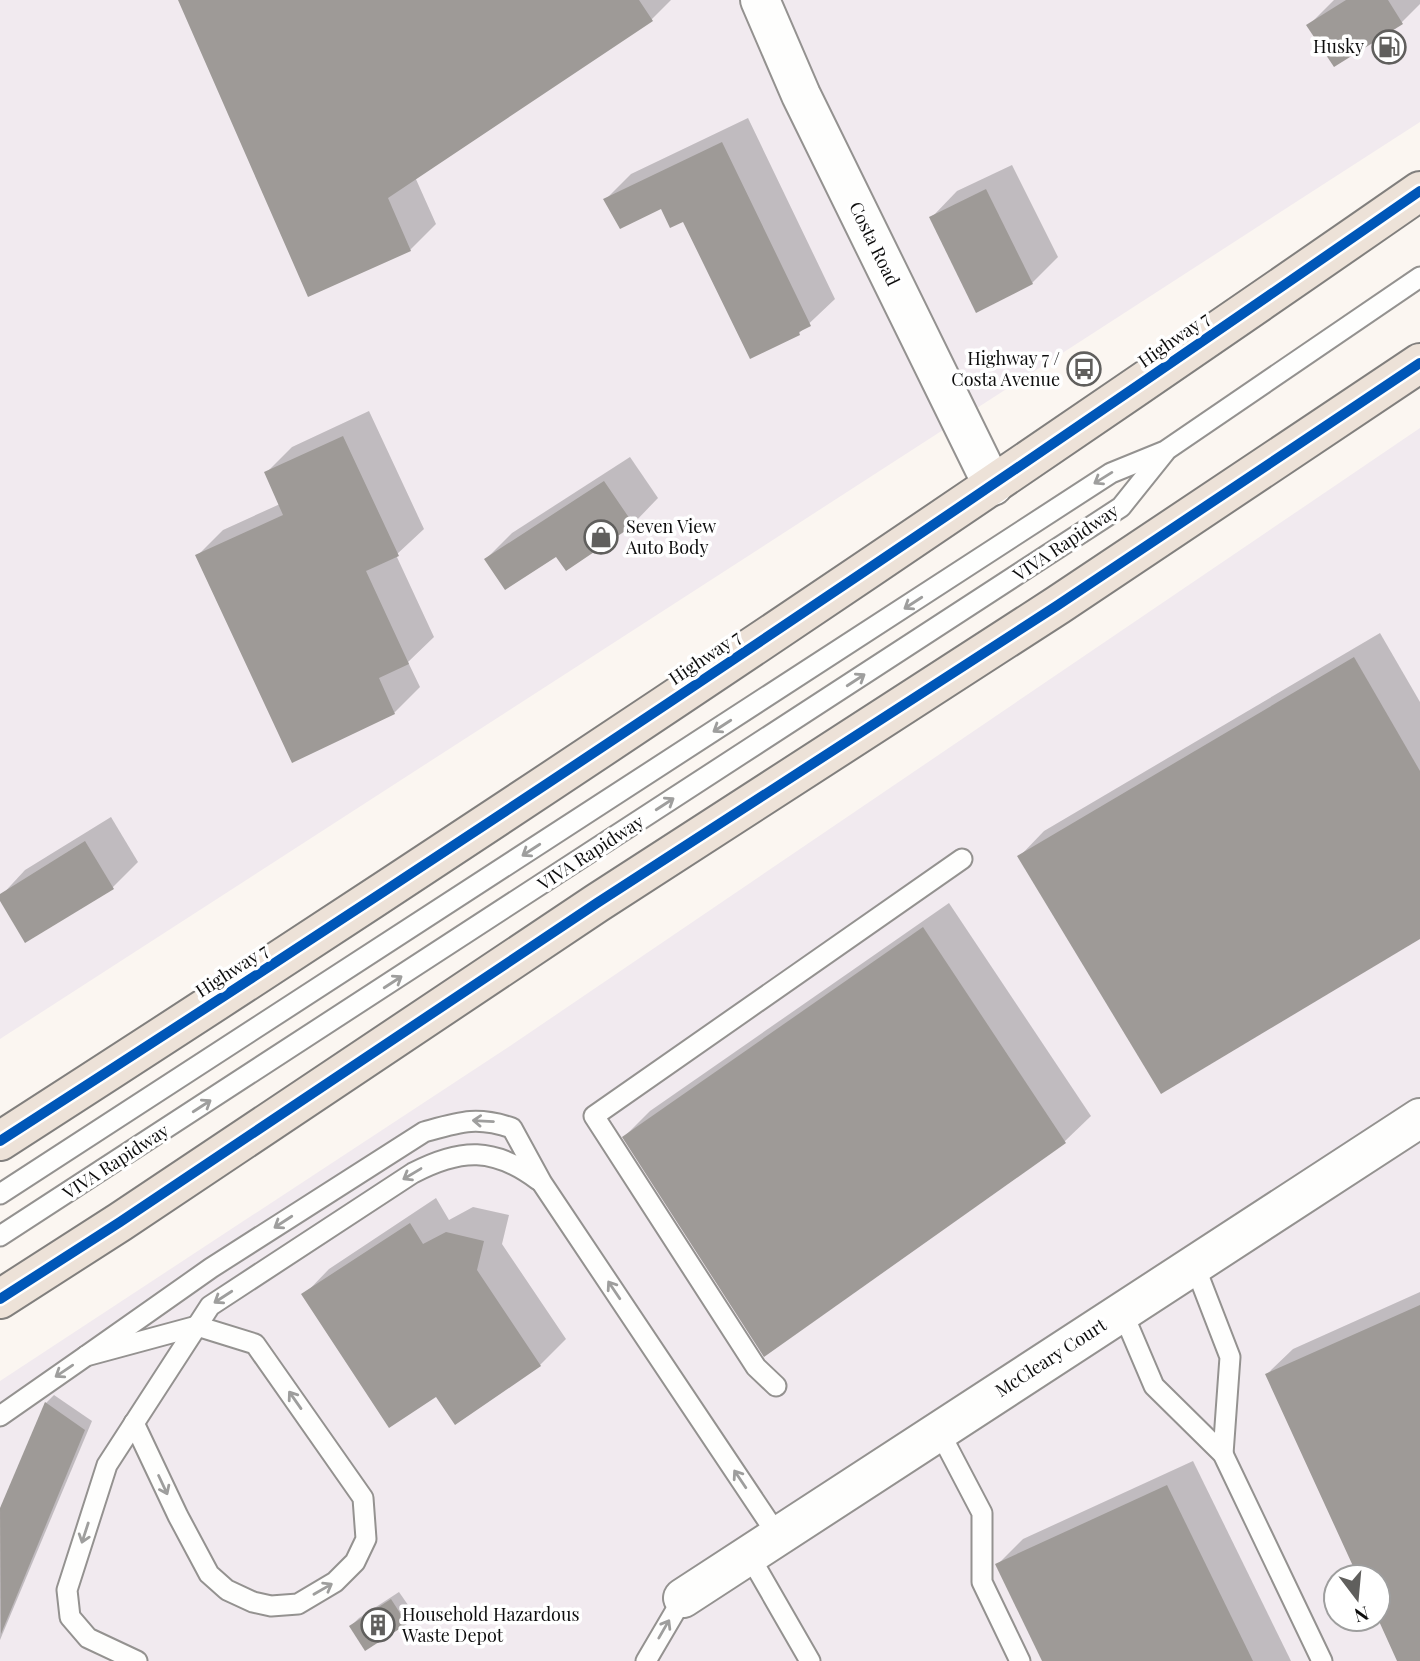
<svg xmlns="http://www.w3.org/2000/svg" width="1420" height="1661" font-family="'Playfair Display',serif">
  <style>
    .industrial { fill: #f1eaef; fill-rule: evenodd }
    .shadow { fill: #0003 }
    .building { fill: #9e9a97 }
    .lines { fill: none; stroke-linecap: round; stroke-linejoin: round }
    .lane-casing { stroke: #949290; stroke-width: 23 }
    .street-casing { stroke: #949290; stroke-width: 42 }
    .primary-casing { stroke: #817f7d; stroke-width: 42 }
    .lane { stroke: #fefefd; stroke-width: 19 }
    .street { stroke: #fefefd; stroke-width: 38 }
    .primary { stroke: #ede2d8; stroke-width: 38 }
    .cycleway-casing { stroke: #fff; stroke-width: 15 }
    .cycleway { stroke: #0057b8; stroke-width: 10 }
    .oneway { stroke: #9e9e9d }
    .labels { text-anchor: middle; stroke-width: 7; stroke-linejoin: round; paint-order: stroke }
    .poi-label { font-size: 18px; fill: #0d0d0d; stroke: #fff; text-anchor: end }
    .street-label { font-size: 18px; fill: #0d0d0d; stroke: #fff }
  </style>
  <rect width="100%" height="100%" fill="#fbf6f1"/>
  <!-- industrial -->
  <g class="industrial">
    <path d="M0,0H1420V122L0,1039Z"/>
    <path d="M1420,428V1661H0V1381L510,1046ZM1336,1577H1378V1619H1336Z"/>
  </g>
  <!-- shadow -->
  <g class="shadow">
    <path d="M180,0H671L652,19L415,177L436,224L410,250L309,294Z"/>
    <path d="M1334,0H1420V4L1402,22L1309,25Z"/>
    <path d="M748,118L835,299L799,333L684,219L662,207L605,200L631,174Z"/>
    <path d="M1012,165L1058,257L1032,283L932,217L957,191Z"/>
    <path d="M369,411L424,529L396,555L434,637L408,662L420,687L394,713L197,556L223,530L280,504L266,473L292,447Z"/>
    <path d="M630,457L658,498L633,524L557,554L486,559L512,533Z"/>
    <path d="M1380,633L1420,702V937L1019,857L1044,831Z"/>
    <path d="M111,817L138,862L113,887L0,897L25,870Z"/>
    <path d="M949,903L1091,1116L1065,1141L764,1354L624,1137L650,1111Z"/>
    <path d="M436,1198L449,1220L473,1207L509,1215L502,1244L566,1339L540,1365L437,1394L304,1295L329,1269Z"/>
    <path d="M1420,1292V1661H1399L1378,1616V1577H1360L1267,1374L1293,1349Z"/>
    <path d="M54,1395L92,1421L0,1640V1513L46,1403Z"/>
    <path d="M1193,1461L1291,1661H1044L997,1565L1023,1539Z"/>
    <path d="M399,1592L415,1615L406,1623L366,1649L351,1626L359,1618Z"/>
  </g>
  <!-- building -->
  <g class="building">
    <path d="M178,0H639L653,21L388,198L411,251L308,297Z"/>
    <path d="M1346,0H1388L1403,24L1334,67L1306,25Z"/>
    <path d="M722,142L811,326L799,332L800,335L750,359L683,222L670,228L661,209L620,229L603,199Z"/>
    <path d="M986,189L1033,284L976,313L929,217Z"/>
    <path d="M343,436L399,556L366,571L409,664L379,678L395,714L292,763L195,555L283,515L264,472Z"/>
    <path d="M604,481L634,525L566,571L556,557L505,590L484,559Z"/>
    <path d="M1354,657L1420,771V939L1161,1094L1017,856Z"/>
    <path d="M85,841L114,889L25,943L0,901V894Z"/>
    <path d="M923,927L1066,1143L764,1357L622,1137Z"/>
    <path d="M410,1223L423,1244L446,1232L484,1241L477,1270L541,1366L455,1425L436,1397L389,1428L301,1294Z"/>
    <path d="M1420,1305V1661H1397L1378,1619V1577H1358L1265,1374Z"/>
    <path d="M45,1402L85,1430L1,1634L0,1508Z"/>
    <path d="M1167,1485L1253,1661H1042L995,1564Z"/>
    <path d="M391,1599L407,1624L365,1651L349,1626Z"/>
  </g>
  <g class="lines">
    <defs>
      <g id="lane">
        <path d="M0,1194L1111,473L1165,451L1420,277"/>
        <path d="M0,1236L1121,507L1165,452"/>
        <path d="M1194,1264L1230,1357L1223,1454"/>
        <path d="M1122,1311L1154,1386L1223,1454L1322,1661"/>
        <path d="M86,1356L211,1268L424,1132C460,1122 476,1116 512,1128L542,1183L778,1536"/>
        <path d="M776,1386L756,1367L594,1116L962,859"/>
        <path d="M0,1416L86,1356L197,1326L255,1344L363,1498L366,1539L355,1562L335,1582L298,1604L271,1606L253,1602L227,1590L209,1574L178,1516L134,1423"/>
        <path d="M939,1431L982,1513V1582L1020,1661"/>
        <path d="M749,1555L810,1661"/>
        <path d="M137,1661L88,1638L70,1617L67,1590L107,1465L210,1306L413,1173C461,1148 494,1147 538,1180"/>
        <path d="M646,1661L683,1598"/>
      </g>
      <g id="street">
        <path d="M760,0L801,95L993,486"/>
        <path d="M683,1598L1420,1118"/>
      </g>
      <g id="primary">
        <path d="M0,1141C479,833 952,516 1420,191"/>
        <path d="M0,1299L120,1222L597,903L1058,605L1420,363"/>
      </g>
    </defs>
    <!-- lane casing -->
    <use href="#lane" class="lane-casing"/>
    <!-- street casing -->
    <use href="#street" class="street-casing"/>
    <!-- primary casing -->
    <use href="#primary" class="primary-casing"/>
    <!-- lane -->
    <use href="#lane" class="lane"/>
    <!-- street -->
    <use href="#street" class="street"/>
    <!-- primary -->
    <use href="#primary" class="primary"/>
    <defs>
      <g id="cycleway">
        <path d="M0,1141C479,833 952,516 1420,191"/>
        <path d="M0,1299L120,1222L597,903L1058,605L1420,363"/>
      </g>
    </defs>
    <!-- cycleway casing -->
    <use href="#cycleway" class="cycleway-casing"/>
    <!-- cycleway -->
    <use href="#cycleway" class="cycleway"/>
  </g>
  <!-- one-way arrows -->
  <defs><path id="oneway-shaft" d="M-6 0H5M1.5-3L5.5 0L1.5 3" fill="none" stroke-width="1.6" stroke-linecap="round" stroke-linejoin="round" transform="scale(1.75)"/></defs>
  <g class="oneway">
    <use href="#oneway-shaft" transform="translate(1103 478) rotate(148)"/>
    <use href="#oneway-shaft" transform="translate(913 603) rotate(147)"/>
    <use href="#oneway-shaft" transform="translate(856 680) rotate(-33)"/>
    <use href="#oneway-shaft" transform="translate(722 726) rotate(147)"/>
    <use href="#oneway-shaft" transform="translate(665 804) rotate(-33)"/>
    <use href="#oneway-shaft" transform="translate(531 850) rotate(147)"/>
    <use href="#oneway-shaft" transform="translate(393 982) rotate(-33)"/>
    <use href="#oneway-shaft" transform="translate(202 1106) rotate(-33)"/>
    <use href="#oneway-shaft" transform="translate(483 1121) rotate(-177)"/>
    <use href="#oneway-shaft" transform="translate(412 1174) rotate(149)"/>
    <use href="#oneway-shaft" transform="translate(283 1222) rotate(147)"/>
    <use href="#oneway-shaft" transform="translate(614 1290) rotate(-124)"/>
    <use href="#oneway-shaft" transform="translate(223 1297) rotate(147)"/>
    <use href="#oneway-shaft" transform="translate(64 1371) rotate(146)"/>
    <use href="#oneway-shaft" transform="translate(295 1400) rotate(-125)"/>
    <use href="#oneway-shaft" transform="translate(740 1479) rotate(-124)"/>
    <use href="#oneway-shaft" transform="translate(163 1485) rotate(65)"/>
    <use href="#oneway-shaft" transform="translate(85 1533) rotate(108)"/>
    <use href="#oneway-shaft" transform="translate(323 1589) rotate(-30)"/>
    <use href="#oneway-shaft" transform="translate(664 1629) rotate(-60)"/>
  </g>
  <!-- icons -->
  <defs>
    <symbol id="fuel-ring" viewBox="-11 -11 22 22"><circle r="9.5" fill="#fff" stroke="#605f5d" stroke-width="1.5"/><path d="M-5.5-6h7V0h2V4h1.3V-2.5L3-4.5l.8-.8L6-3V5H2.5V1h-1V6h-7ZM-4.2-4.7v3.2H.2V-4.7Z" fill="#605f5d"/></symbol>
    <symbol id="bus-ring" viewBox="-11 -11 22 22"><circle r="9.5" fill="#fff" stroke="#605f5d" stroke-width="1.5"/><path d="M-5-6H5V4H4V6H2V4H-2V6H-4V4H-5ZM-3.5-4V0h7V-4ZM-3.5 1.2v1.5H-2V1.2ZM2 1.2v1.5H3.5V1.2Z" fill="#605f5d"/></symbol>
    <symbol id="shop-ring" viewBox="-11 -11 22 22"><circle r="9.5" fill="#fff" stroke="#605f5d" stroke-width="1.5"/><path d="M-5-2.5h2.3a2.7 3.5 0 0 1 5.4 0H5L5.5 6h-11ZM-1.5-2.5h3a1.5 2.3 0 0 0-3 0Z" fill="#605f5d"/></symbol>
    <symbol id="building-ring" viewBox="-11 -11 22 22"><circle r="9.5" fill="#fff" stroke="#605f5d" stroke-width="1.5"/><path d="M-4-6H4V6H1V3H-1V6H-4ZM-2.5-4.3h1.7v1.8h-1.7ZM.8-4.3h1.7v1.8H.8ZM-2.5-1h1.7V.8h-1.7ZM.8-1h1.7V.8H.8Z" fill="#605f5d"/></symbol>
  </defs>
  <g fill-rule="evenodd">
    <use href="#fuel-ring" x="1370" y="28" width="38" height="38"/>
    <use href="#bus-ring" x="1065" y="350" width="38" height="38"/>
    <use href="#shop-ring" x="582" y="518" width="38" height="38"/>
    <use href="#building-ring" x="359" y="1606" width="38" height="38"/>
  </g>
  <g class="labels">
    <!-- poi labels -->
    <g class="poi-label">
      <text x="1364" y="53">Husky</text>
      <text x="1060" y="365">Highway 7 /<tspan x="1060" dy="21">Costa Avenue</tspan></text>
      <text x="626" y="533" text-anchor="start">Seven View<tspan x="626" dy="21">Auto Body</tspan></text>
      <text x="402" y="1621" text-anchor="start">Household Hazardous<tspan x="402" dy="21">Waste Depot</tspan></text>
    </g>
    <!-- street labels -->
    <g class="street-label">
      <text transform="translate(874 244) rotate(64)" y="6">Costa Road</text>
      <text transform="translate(1174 340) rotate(-35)" y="6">Highway 7</text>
      <text transform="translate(1066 543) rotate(-34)" y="6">VIVA Rapidway</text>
      <text transform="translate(705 658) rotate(-34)" y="6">Highway 7</text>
      <text transform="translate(591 853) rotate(-33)" y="6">VIVA Rapidway</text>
      <text transform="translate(232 971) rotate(-33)" y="6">Highway 7</text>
      <text transform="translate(116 1162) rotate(-33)" y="6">VIVA Rapidway</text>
      <text transform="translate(1051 1358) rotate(-33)" y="6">McCleary Court</text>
    </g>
  </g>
  <!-- north arrow -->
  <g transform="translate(1357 1598) rotate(164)"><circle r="33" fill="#ffffff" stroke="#9e9e9e" stroke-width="2"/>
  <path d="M0-5L12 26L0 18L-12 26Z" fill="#605f5d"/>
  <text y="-10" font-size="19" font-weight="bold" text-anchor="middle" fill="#0d0d0d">N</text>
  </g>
</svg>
